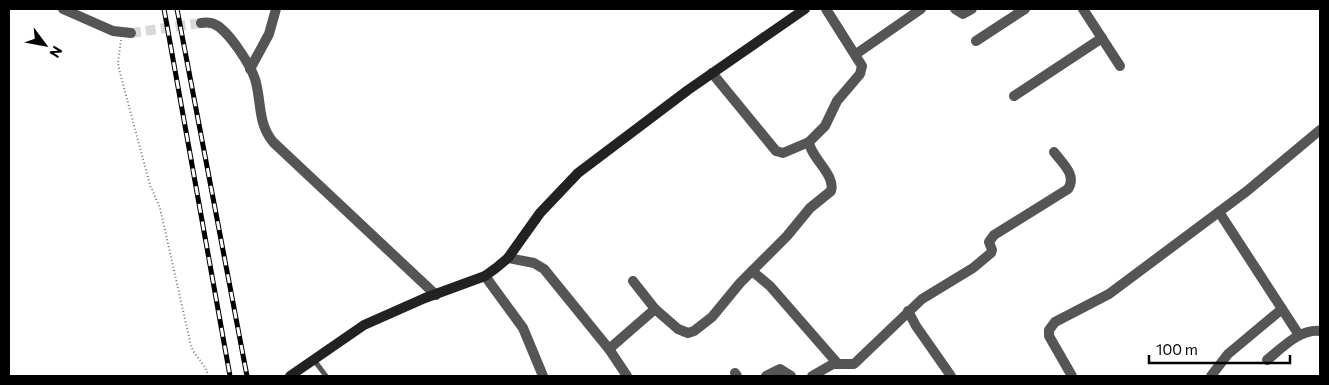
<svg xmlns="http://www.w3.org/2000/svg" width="1329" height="385" font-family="Commissioner,sans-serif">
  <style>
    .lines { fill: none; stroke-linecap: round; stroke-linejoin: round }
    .street-tunnel { stroke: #d9d9d9; stroke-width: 10; stroke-dasharray: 10 5; stroke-linecap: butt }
    .path { stroke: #777; stroke-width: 2; stroke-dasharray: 1 2.5; stroke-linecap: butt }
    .lane { stroke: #555; stroke-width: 5 }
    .street { stroke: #555; stroke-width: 10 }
    .secondary { stroke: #222; stroke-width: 10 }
    .rail-casing { stroke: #000; stroke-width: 5 }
    .rail { stroke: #fff; stroke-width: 3; stroke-dasharray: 9; stroke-linecap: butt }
  </style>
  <rect width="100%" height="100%" fill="#fff"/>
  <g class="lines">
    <!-- street-tunnel -->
    <path class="street-tunnel" d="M131,33L201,23"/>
    <!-- path -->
    <path class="path" d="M121,40L118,63L120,73L150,185L160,208L191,346C196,359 205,362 208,376"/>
    <!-- lane -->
    <path class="lane" d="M314,360L326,376"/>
    <!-- street -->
    <g class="street">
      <path d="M63,9L113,31L131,33"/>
      <path d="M955,9L963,14L972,9"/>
      <path d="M1083,9L1120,66"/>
      <path d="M201,23C206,22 211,22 216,25C229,32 250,64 255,79C262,102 257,122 273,142L436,295"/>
      <path d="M976,41L1025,9"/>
      <path d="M856,54L921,9"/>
      <path d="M250,69L269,34L276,9"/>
      <path d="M712,73L776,151L783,153L809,142"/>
      <path d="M1014,96L1102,38"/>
      <path d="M1219,212L1299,335"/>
      <path d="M508,258L534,263L544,269L609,349L627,376"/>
      <path d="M752,271L770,286L838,364"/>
      <path d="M485,276L523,328L543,376"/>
      <path d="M633,281L655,309L678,329L688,333L694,331L712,317L740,283L787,236L810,208L831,191C836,175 811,158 809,142L825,126L837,101L860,74L862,66L826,9"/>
      <path d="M908,311L916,326L951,376"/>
      <path d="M609,349L655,309"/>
      <path d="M1267,360C1282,348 1299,329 1320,331"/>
      <path d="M735,373L737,376"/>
      <path d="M766,376L780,369L791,376"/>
      <path d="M812,376L833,364H854L922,299L973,268L991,253L992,250L989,242L994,235L1068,189C1077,175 1063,164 1054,152"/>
      <path d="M1072,376L1049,336V330L1055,322L1109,294L1247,191L1320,130"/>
      <path d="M1211,376L1228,354L1282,309"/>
    </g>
    <!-- secondary -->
    <path class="secondary" d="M290,376L364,325L425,298L485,276L496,268L508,258L540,213L578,173L688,90L805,9"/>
    <defs>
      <g id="rail">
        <path d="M164,9L230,376"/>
        <path d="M177,9L247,376"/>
      </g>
    </defs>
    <!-- rail casing -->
    <use href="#rail" class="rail-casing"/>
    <!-- rail -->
    <use href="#rail" class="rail"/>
  </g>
  <!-- border -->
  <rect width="1329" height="385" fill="none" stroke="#000000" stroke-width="20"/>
  <!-- north arrow -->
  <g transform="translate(45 45) rotate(122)" stroke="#ffffff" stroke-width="4" paint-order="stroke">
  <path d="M0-4L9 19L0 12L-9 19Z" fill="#000000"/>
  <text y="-8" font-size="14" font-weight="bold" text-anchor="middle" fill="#000000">N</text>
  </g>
  <!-- scale -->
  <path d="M1149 355v8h141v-8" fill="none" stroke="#000000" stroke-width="2.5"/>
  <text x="1156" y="355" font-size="15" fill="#000000" stroke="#ffffff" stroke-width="4" paint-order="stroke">100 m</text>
</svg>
